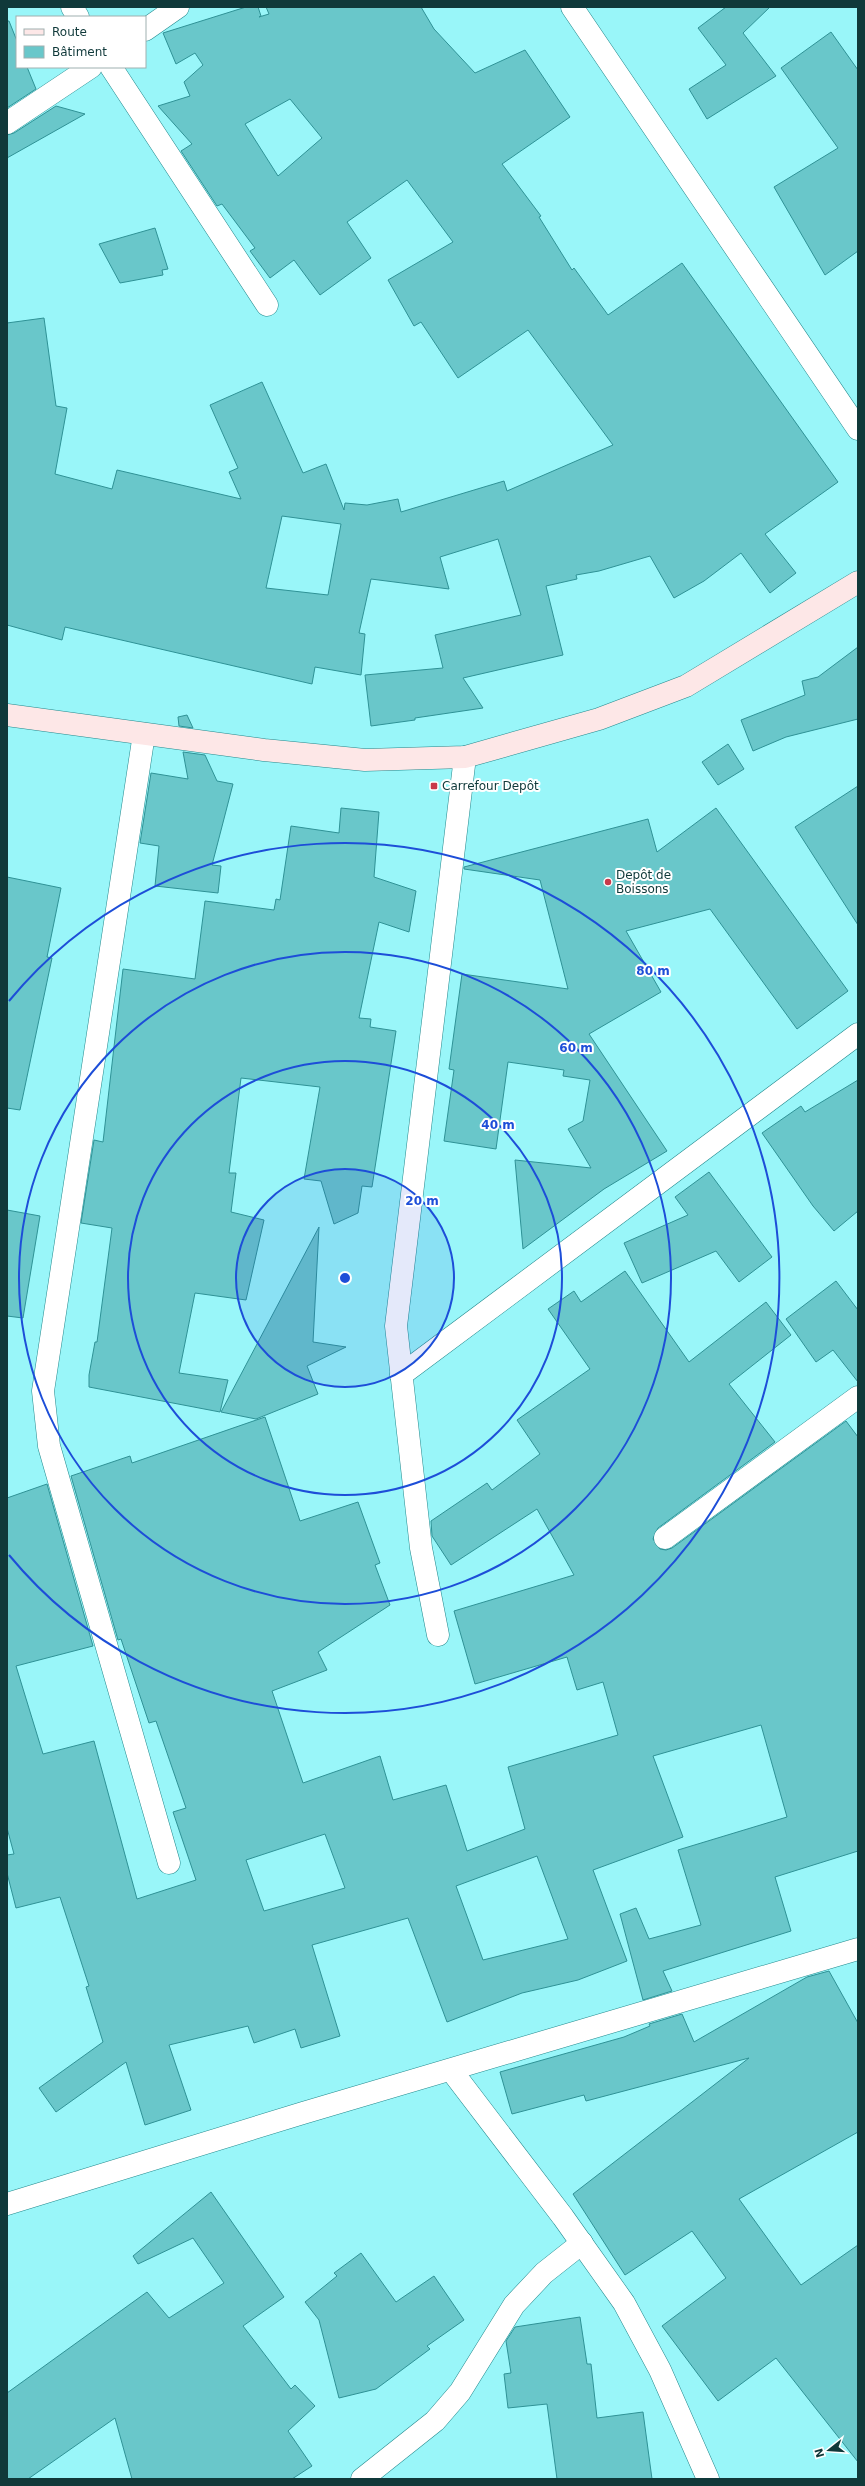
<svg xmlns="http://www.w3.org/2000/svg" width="865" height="2486" font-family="'DejaVu Sans',sans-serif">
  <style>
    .building { fill: #69c7ca; stroke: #2f9296; fill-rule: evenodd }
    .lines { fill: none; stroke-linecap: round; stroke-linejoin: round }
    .street-casing { stroke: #23898d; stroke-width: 23 }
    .secondary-casing { stroke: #23898d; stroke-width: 23 }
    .street { stroke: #fff; stroke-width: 22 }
    .secondary { stroke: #fde7e7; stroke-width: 22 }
    .ring { fill: none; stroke: #1d4ed8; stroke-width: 2 }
    .poi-dot { fill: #c9394a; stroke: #fff; stroke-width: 1.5 }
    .labels { text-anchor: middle; stroke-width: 4; stroke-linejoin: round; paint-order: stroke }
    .poi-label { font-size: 12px; fill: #10393a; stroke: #fff; text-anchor: start }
    .centre { fill: #1d4ed8; stroke: #fff; stroke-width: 2 }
    .ring-label { font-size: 12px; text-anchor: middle; font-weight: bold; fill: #1d4ed8; stroke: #fff; stroke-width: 4; stroke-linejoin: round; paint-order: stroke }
  </style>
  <rect width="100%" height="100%" fill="#99f6f9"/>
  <!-- building -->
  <g class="building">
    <path d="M246,7H258L261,16L259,17L269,14L266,7H421L434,29L475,73L525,50L570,117L502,164L541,216L539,217L572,270L574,268L608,315L682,263L838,482L765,534L796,573L770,593L741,553L704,581L674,598L650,556L599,571L576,575L577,579L546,586L563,655L463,678L483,708L415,718V720L371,726L365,675L443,668L435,635L521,615L498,539L440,557L449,589L371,579L359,633L365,634L361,675L315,667L312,684L65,627L62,640L7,625V323L44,318L56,406L67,408L55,474L112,489L117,470L241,499L229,472L238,468L210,405L262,382L303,473L326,464L344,510L345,503L367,505L398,499L401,512L504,481L507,491L613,445L528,330L458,378L421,322L414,326L388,280L453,242L407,180L347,222L371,258L320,295L294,260L270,278L250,251L255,248L222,204L217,206L181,151L192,144L158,106L190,96L184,82L203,65L195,53L176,64L163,33ZM290,99L322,138L278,176L245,124ZM282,516L341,524L328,595L266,588Z"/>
    <path d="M726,7H770L743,33L776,76L707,119L689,89L726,65L698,28Z"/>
    <path d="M7,21H9L17,41V67H27L36,89L7,108Z"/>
    <path d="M831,32L858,70V251L825,275L774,187L838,148L781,68Z"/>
    <path d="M56,106L85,114L7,158V135L14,133Z"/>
    <path d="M155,228L168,269L162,270L163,275L120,283L99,244Z"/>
    <path d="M858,647V719L786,737L753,751L741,720L805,695L802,681L818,677Z"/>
    <path d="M187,715L193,728L179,726L178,717Z"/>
    <path d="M728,744L744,769L718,785L702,762Z"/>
    <path d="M183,752L205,755L217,781L233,784L212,865L221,866L218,893L155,886L159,846L140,843L151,773L188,779Z"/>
    <path d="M858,786V925L795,827Z"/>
    <path d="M341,808L379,812L374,877L416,891L409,932L379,922L359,1018L371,1019L370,1027L396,1031L372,1187L362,1186L358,1213L334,1224L321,1181L304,1179L320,1087L241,1078L229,1173H236L231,1212L264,1220L246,1300L195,1293L179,1373L228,1380L220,1412L89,1387V1375L95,1342H97L112,1228L81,1223L94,1140L103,1142L123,969L195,979L205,901L274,910L276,899L280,900L291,826L339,833Z"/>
    <path d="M716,808L848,991L797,1029L710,909L626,931L661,992L589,1034L667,1151L604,1189L523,1249L515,1160L591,1168L568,1129L583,1121L590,1080L563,1076L564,1070L508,1062L496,1149L444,1141L454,1070L449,1069L462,974L568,989L540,880L464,869V867L648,819L657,852Z"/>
    <path d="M7,877L61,888L47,957L52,958L20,1110L7,1108Z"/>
    <path d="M858,1080V1211L834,1231L813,1206L762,1133L801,1106L805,1112Z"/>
    <path d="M709,1172L772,1257L739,1282L716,1251L642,1283L624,1243L688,1215L675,1197Z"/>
    <path d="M7,1210L40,1216L23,1318L7,1316Z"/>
    <path d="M319,1227L313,1342L346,1347L307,1366L318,1394L256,1419L221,1412Z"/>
    <path d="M625,1271L689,1362L766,1302L791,1335L729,1384L775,1442L658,1528L653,1539L660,1549L666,1550L672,1548L846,1421L858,1437V1851L775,1877L791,1931L663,1971L672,1991L643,2000L620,1914L636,1908L649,1939L701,1925L678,1850L787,1817L761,1725L653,1756L683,1837L593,1870L627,1961L578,1980L522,1993L447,2022L408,1918L312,1945L340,2036L301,2048L295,2029L254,2043L248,2026L169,2045L191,2110L145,2125L126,2062L56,2112L39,2088L103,2042L86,1987L89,1986L60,1897L16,1908L7,1873V1855L14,1854L7,1828V1498L47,1484L93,1646L16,1666L43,1754L94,1741L137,1899L196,1880L173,1812L186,1808L156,1721L149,1723L121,1639L118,1640L71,1476L130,1456L132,1463L265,1417L300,1521L358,1502L380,1563L375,1565L390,1605L318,1652L327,1670L272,1691L303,1783L380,1756L393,1800L446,1785L467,1851L525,1829L508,1767L618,1735L603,1682L577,1690L567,1657L475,1684L454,1611L574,1575L537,1509L451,1565L432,1536L431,1521L487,1483L492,1490L540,1454L517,1420L590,1369L548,1309L574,1291L581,1302ZM325,1834L345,1888L264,1911L246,1860ZM537,1856L568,1939L483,1960L456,1886Z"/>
    <path d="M836,1281L858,1310V1382L833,1350L816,1362L786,1319Z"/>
    <path d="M829,1971L858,2023V2132L739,2199L801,2285L858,2245V2462L776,2358L718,2401L662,2326L726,2278L692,2231L625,2275L573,2194L749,2058L586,2101L584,2095L512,2114L500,2072L624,2037L650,2026L649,2024L682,2014L694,2042L807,1977Z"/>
    <path d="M211,2192L284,2297L243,2326L291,2389L295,2385L315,2406L288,2431L312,2466L292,2479H132L115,2418L28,2479H7V2393L147,2292L169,2318L224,2283L193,2238L138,2264L133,2256Z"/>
    <path d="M361,2253L396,2302L434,2276L464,2320L427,2346L430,2349L376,2389L339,2398L319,2320L305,2302L337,2276L334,2273Z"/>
    <path d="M580,2317L587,2364H591L597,2418L643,2412L652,2479H557L547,2404L508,2408L504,2374L511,2373L506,2341L515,2327Z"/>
  </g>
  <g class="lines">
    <defs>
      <g id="street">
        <path d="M72,7L78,17"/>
        <path d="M572,7L858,429"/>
        <path d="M145,30L178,7"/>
        <path d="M111,67L267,305"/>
        <path d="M7,123L91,67"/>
        <path d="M144,734L43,1391L49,1446L169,1863"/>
        <path d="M401,1375L858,1034"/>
        <path d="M665,1538L858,1397"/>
        <path d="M438,1635L421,1548L396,1326L465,757"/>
        <path d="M451,2070L563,2217L624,2303L660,2370L708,2479"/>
        <path d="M7,2204L303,2113L858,1949"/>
        <path d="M362,2479L435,2421L460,2392L514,2305L544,2273L582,2243"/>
      </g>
      <path id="secondary" d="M7,715L264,750L365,760L465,757L599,719L686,686L858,582"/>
    </defs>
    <!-- street casing -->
    <use href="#street" class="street-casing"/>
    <!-- secondary casing -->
    <use href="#secondary" class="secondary-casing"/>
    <!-- street -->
    <use href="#street" class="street"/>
    <!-- secondary -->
    <use href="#secondary" class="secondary"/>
  </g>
  <!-- distance rings -->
  <circle cx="345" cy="1278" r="109" fill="#1d4ed8" fill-opacity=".12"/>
  <g class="ring">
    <circle cx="345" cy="1278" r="109"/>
    <circle cx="345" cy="1278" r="217"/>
    <circle cx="345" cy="1278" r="326"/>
    <path d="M9 1001A435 435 0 1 1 9 1555"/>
  </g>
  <!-- markers -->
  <g class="poi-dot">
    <rect x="430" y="782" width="8" height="8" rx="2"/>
    <circle cx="608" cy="882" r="4"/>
  </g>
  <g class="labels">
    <!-- poi labels -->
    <g class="poi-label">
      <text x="442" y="790">Carrefour Depôt</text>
      <text x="616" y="879">Depôt de<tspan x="616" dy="14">Boissons</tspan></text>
    </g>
  </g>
  <circle cx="345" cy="1278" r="6" class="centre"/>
  <g class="ring-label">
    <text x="653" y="975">80 m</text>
    <text x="576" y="1052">60 m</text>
    <text x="498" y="1129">40 m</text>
    <text x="422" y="1205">20 m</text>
  </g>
  <!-- border -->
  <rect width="865" height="2486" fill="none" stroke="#10393a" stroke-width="16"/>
  <!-- legend -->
  <rect x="16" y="16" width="130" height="52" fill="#ffffff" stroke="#9fb0b0"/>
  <rect x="24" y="29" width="20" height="6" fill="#fde7e7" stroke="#9fb0b0"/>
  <text x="52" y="36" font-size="12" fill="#10393a">Route</text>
  <rect x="24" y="46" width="20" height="12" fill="#69c7ca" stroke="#9fb0b0"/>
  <text x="52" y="56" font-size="12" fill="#10393a">Bâtiment</text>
  <!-- north arrow -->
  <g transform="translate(829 2450) rotate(253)" stroke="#ffffff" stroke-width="3" paint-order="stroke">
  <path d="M0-3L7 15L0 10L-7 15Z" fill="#10393a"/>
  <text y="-6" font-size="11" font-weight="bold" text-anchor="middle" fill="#10393a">N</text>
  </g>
</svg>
